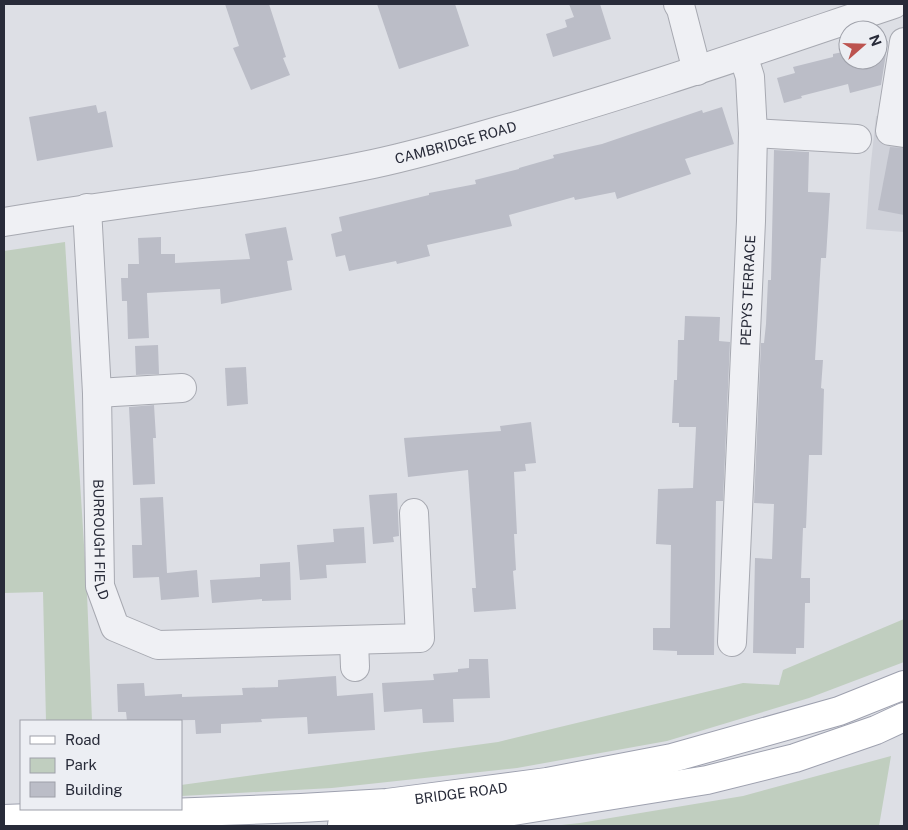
<svg xmlns="http://www.w3.org/2000/svg" width="908" height="830" font-family="'Public Sans',sans-serif">
  <style>
    .built { fill: #cfd1d9 }
    .green { fill: #c0cebf }
    .building { fill: #bbbdc7 }
    .lines { fill: none; stroke-linecap: round; stroke-linejoin: round }
    .minor-casing { stroke: #a7a9b1; stroke-width: 30 }
    .major-casing { stroke: #9ea1af; stroke-width: 30 }
    .minor { stroke: #eff0f4; stroke-width: 28 }
    .major { stroke: #fff; stroke-width: 28 }
    .labels { text-anchor: middle; stroke-width: 5; stroke-linejoin: round; paint-order: stroke }
    .street-label { font-size: 14px; fill: #282b39; stroke: #eceef3 }
  </style>
  <rect width="100%" height="100%" fill="#dddfe5"/>
  <!-- built -->
  <path class="built" d="M903,24H904V232L866,229L870,172L876,116L889,118Z"/>
  <!-- green -->
  <g class="green">
    <path d="M65,242L87,593L92,721H46L43,592L4,593V251Z"/>
    <path d="M904,619V662L809,698L667,741L517,768L332,788L181,796V785L498,742L743,683L779,685L783,670Z"/>
    <path d="M891,756L879,826H552L580,823L743,796Z"/>
  </g>
  <!-- building -->
  <g class="building">
    <path d="M225,4H269L286,57L283,58L290,75L251,90L233,48L239,46Z"/>
    <path d="M377,4H455L469,46L399,69Z"/>
    <path d="M569,4H600L611,39L553,57L546,34L567,27L565,20L574,17Z"/>
    <path d="M888,41L881,85L850,93L848,84L801,96L802,98L784,103L777,78L795,73L793,67L833,57V54L848,51V60H878V44Z"/>
    <path d="M96,105L98,113L106,111L113,147L37,161L29,117Z"/>
    <path d="M722,107L734,144L685,159L691,174L617,199L615,192L575,200L574,197L509,215L512,226L427,245L430,256L397,264L396,261L349,271L345,255L336,257L331,234L342,231L339,217L429,195V193L476,184L475,180L519,169V168L554,158L553,155L602,144L702,110L703,113Z"/>
    <path d="M890,147L904,148V215L878,210Z"/>
    <path d="M774,150L809,152L808,192L830,193L826,258H821L815,360H823L821,388L824,389L822,455H809L806,528H803L801,578H810V603H805L804,648H796V654L753,653L755,558L772,559L774,504L754,503L761,343H764L766,324L768,280H771Z"/>
    <path d="M286,227L293,260L287,261L292,290L221,304L220,289L147,293L149,338L128,339L127,301H122L121,278H128V264H139L138,238L161,237V254H175V263L250,259L245,234Z"/>
    <path d="M685,316L720,317L719,341L730,342L723,501H716L714,655H677V651L653,650V628H670L671,545L656,544L658,489L693,488L696,427H679V423H672L674,380H677L678,340H684Z"/>
    <path d="M158,345L159,374L136,375L135,346Z"/>
    <path d="M246,367L248,404L227,406L225,368Z"/>
    <path d="M154,405L156,438H153L155,484L133,485L129,407Z"/>
    <path d="M531,422L536,463L525,464L526,471L514,472L517,534H514L516,570L513,571L516,609L474,612L472,588H476L468,470L408,477L404,438L501,431L500,426Z"/>
    <path d="M397,493L399,536L393,537L394,542L373,544L369,495Z"/>
    <path d="M163,497L167,573L197,570L199,597L161,600L159,577L133,578L132,545H142L140,498Z"/>
    <path d="M364,527L366,563L326,565L327,578L300,580L297,545L334,542L333,529Z"/>
    <path d="M290,562L291,600L262,601V599L212,603L210,580L260,577V564Z"/>
    <path d="M469,659H488L490,698L453,699L454,722L423,723L422,709L384,712L382,683L434,680L433,674L458,672V669L469,668Z"/>
    <path d="M336,676L337,696L373,693L375,730L308,734L307,717L261,719L262,722L221,724V733L196,734L195,720L127,721L126,712H118L117,684L144,683L145,696L182,694V697L243,695L242,688L278,687V680Z"/>
  </g>
  <g class="lines">
    <defs>
      <g id="minor">
        <path d="M678,4L681,9L697,71"/>
        <path d="M904,42L890,131L904,133"/>
        <path d="M753,133L857,139"/>
        <path id="s1" d="M87,208L97,393L100,586L115,627L158,645L420,638L414,513"/>
        <path id="s2" d="M4,222C127,201 251,190 373,164C415,155 457,143 498,131C632,94 763,48 894,4"/>
        <path d="M97,393L182,388"/>
        <path d="M354,640L355,667"/>
        <path id="s3" d="M732,642L751,221L753,133L750,77L743,55"/>
      </g>
      <g id="major">
        <path id="s4" d="M4,819L301,808L387,803L547,782L672,758L839,711L904,685"/>
        <path d="M342,825L476,817L707,780L795,758L876,730L904,717"/>
      </g>
    </defs>
    <!-- minor casing -->
    <use href="#minor" class="minor-casing"/>
    <!-- major casing -->
    <use href="#major" class="major-casing"/>
    <!-- minor -->
    <use href="#minor" class="minor"/>
    <!-- major -->
    <use href="#major" class="major"/>
  </g>
  <g class="labels">
    <!-- street labels -->
    <g class="street-label">
      <text dy="5" stroke="none"><textPath href="#s2" startOffset="459">CAMBRIDGE ROAD</textPath></text>
      <text dy="5" stroke="none"><textPath href="#s3" startOffset="352">PEPYS TERRACE</textPath></text>
      <text dy="5" stroke="none"><textPath href="#s1" startOffset="332">BURROUGH FIELD</textPath></text>
      <text dy="5" stroke="none"><textPath href="#s4" startOffset="458">BRIDGE ROAD</textPath></text>
    </g>
  </g>
  <!-- border -->
  <rect width="908" height="830" fill="none" stroke="#282b39" stroke-width="10"/>
  <!-- legend -->
  <rect x="20" y="720" width="162" height="90" fill="#eceef3" stroke="#9ea0a9"/>
  <rect x="30" y="736" width="25" height="8" fill="#ffffff" stroke="#9ea0a9"/>
  <text x="65" y="745" font-size="15" fill="#282b39">Road</text>
  <rect x="30" y="758" width="25" height="15" fill="#c0cebf" stroke="#9ea0a9"/>
  <text x="65" y="770" font-size="15" fill="#282b39">Park</text>
  <rect x="30" y="782" width="25" height="15" fill="#bbbdc7" stroke="#9ea0a9"/>
  <text x="65" y="795" font-size="15" fill="#282b39">Building</text>
  <!-- north arrow -->
  <g transform="translate(863 45) rotate(70)"><circle r="24" fill="#eceef3" stroke="#9ea0a9"/>
  <path d="M0-4L9 19L0 12L-9 19Z" fill="#bc534f"/>
  <text y="-8" font-size="14" font-weight="bold" text-anchor="middle" fill="#282b39">N</text>
  </g>
</svg>
